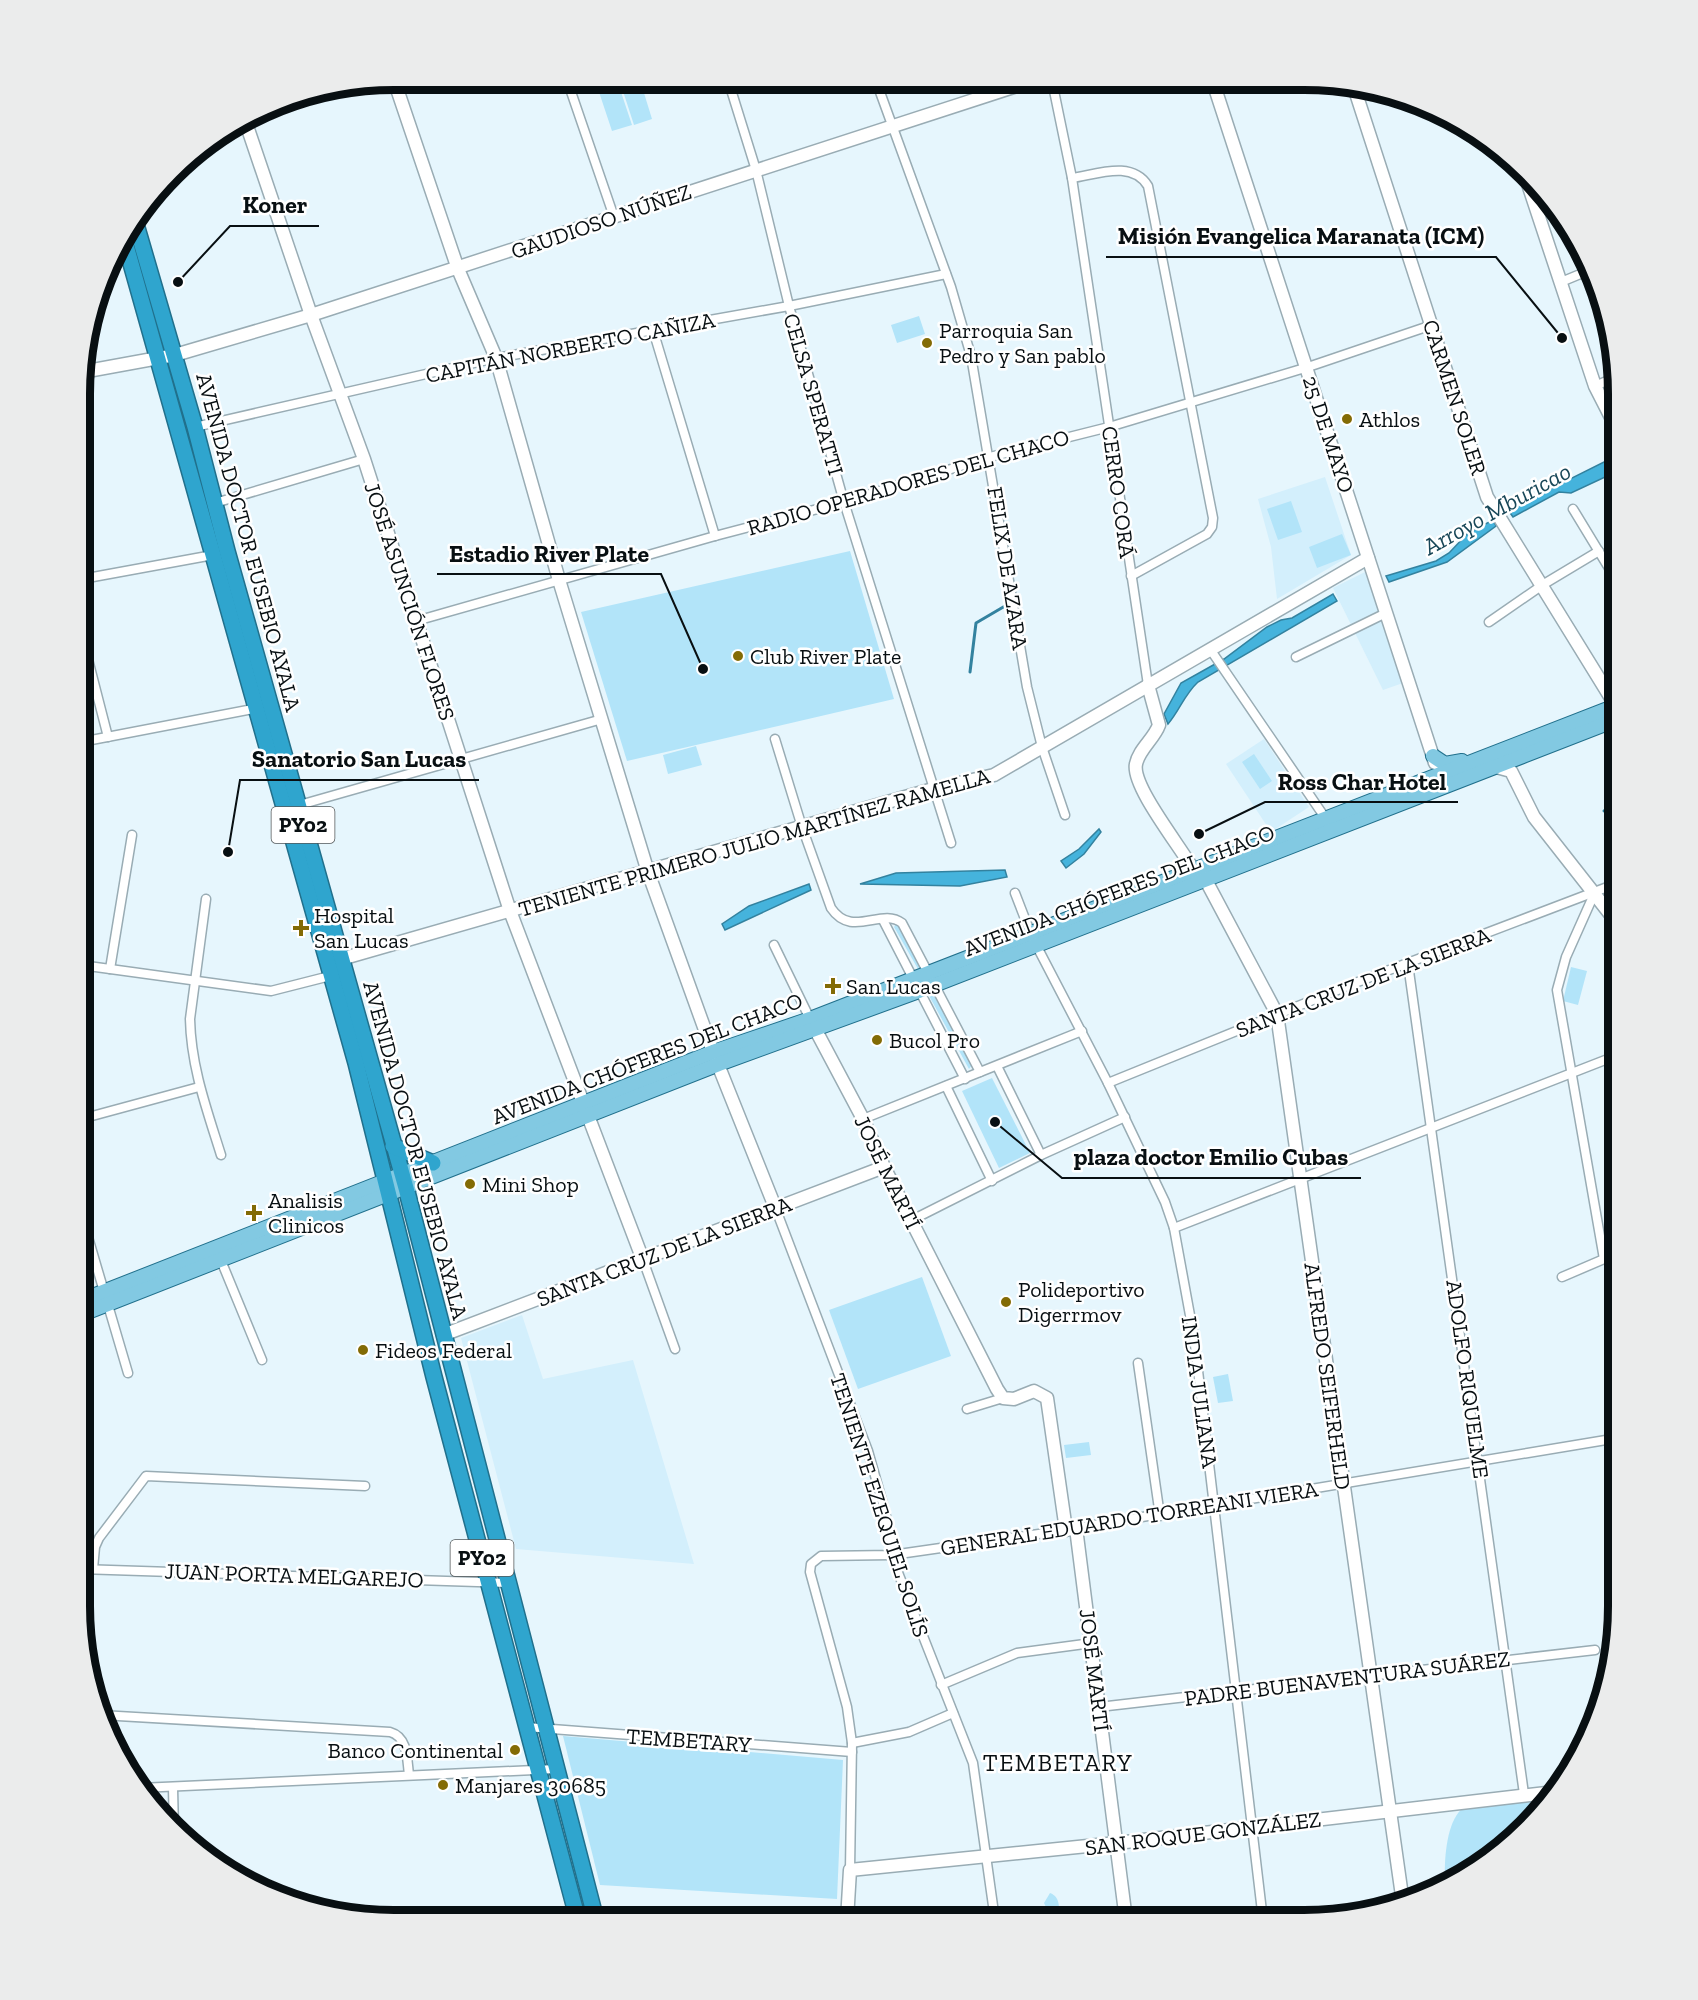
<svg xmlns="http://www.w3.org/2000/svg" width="1698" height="2000" font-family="'Zilla Slab',serif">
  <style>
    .built { fill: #d3effc }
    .green { fill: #b2e4f9 }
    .water { fill: #45b3dc; stroke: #33829f; stroke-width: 1.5 }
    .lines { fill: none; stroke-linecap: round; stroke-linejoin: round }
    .stream { stroke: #33829f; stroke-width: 3 }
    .street-casing { stroke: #99acb4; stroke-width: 11 }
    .secondary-casing { stroke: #99acb4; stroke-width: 15 }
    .primary-casing { stroke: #21708c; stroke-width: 16 }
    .highway-casing { stroke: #21708c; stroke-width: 18 }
    .street { stroke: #fff; stroke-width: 8 }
    .secondary { stroke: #fff; stroke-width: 12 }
    .primary { stroke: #82c9e2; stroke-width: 14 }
    .highway { stroke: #2fa5ce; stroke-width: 15 }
    .poi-dot { fill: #836b05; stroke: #fff; stroke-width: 2 }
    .labels { text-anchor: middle; stroke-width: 5; stroke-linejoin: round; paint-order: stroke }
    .shield { fill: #fff; stroke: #525759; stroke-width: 1.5 }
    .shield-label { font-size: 21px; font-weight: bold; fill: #080f12 }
    .street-label { font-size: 22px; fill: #080f12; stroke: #fff }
    .poi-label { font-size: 22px; fill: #080f12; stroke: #fff; text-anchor: start }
    .water-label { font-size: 24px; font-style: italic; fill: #184758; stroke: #fff }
    .neighbourhood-label { font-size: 24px; letter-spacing: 1.5px; fill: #080f12; stroke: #fff }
    .rim { fill: none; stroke: #080f12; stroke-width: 8 }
    .leader { fill: none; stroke: #080f12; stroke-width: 2 }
    .callout-dot { fill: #080f12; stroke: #fff; stroke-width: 2 }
    .callout-label { font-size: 24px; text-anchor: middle; font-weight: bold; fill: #080f12; stroke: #fff; stroke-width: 5; stroke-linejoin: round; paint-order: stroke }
  </style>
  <rect width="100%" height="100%" fill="#e6f6fd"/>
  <!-- built -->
  <g class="built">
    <path d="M1325,477L1351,555L1277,599L1271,547L1258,499Z"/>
    <path d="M1365,572L1403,683L1383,690L1333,588Z"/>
    <path d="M1264,739L1309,807L1271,832L1226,764Z"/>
    <path d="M522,1315L543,1379L633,1360L694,1564L516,1549L461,1338Z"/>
  </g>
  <!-- green -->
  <g class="green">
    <path d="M635,80H640L652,119L634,125L621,85Z"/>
    <path d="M619,86L632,125L612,131L599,92Z"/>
    <path d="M919,316L925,334L897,343L891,325Z"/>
    <path d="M1291,501L1302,532L1278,540L1267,509Z"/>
    <path d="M1342,534L1351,555L1317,568L1309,547Z"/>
    <path d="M850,551L894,699L627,761L581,612Z"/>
    <path d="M696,746L702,765L668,774L663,755Z"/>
    <path d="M1254,754L1272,781L1260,789L1242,762Z"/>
    <path d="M896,924H899L921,966L918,969L894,927Z"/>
    <path d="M1571,967L1587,971L1578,1005L1563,1001Z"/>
    <path d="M933,990L972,1065L969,1069L927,992Z"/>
    <path d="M992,1078L1030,1153L999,1168L962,1091Z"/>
    <path d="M922,1277L951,1356L858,1389L829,1310Z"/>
    <path d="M1228,1374L1233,1401L1218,1403L1213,1377Z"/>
    <path d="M1089,1442L1091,1455L1066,1458L1064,1445Z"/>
    <path d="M563,1736L843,1760L837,1899L600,1885Z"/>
    <path d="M1557,1789L1526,1829L1462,1878L1449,1883L1445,1881C1444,1861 1446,1820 1464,1807Z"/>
    <path d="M1050,1893C1061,1897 1060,1910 1057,1920L1047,1919L1049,1913L1044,1903Z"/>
  </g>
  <!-- water -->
  <g class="water">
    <path d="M1618,455V471L1571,493L1559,492L1513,517L1508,510Z"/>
    <path d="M1493,520L1496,526L1447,562L1389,582L1386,576L1436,561L1449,553L1468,533Z"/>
    <path d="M1333,594L1337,601L1198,682C1184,695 1180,710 1168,724L1164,714L1181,683L1224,659L1267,627L1281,620L1292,618Z"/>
    <path d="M1099,829L1101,832L1084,854L1066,868L1061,861L1079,849Z"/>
    <path d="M1005,870L1007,877L960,886L860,884L896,873Z"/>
    <path d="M809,884L811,890L725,930L722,924L749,906Z"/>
  </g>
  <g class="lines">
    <!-- stream -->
    <g class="stream">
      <path d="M973,81L986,90"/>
      <path d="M970,672L976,623L1005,606"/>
      <path d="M1604,811L1618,801"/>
    </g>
    <defs>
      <g id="street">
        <path d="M567,80L614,217"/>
        <path d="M728,80L756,170L789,306L844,502L951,843"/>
        <path d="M876,81L951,287L971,356L1027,687L1042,747L1065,815"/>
        <path d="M1052,81L1072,178L1148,685"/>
        <path d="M1072,178C1098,174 1132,160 1148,186L1213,518L1212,527L1207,534L1131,576"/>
        <path d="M1561,282L1590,270"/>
        <path d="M653,330L715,536"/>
        <path d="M1595,386L1616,377"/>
        <path d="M195,427L496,358L789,306L946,274"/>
        <path d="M215,503L364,459"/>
        <path d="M1573,509L1618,583"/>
        <path d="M82,579L213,555"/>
        <path d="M416,621L715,536L844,502L990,457L1109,427L1308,367L1432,325"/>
        <path d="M1489,622L1544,584L1599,551"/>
        <path d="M82,636L108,737"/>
        <path d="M1210,649L1328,822"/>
        <path d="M1296,657L1386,613"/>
        <path d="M775,739L802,827L831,908C852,939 881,907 902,923L980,1072"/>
        <path d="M81,742L258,708"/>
        <path d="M296,806L602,719"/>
        <path d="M1595,892L1566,957L1557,990L1604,1259"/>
        <path d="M1015,893L1032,937L1108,1083L1165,1202L1174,1228L1194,1337L1263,1920"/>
        <path d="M206,899L190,1019C191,1067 207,1110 221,1155"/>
        <path d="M883,920L965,1079"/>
        <path d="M774,945L810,1019"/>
        <path d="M1408,964L1524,1794"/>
        <path d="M81,965L271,991L330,976"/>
        <path d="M110,969L132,835"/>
        <path d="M997,1066L1041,1155"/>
        <path d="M1108,1083L1355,983L1618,883"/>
        <path d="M946,1086L992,1181"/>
        <path d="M81,1119L199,1087"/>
        <path d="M863,1119L1082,1031"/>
        <path d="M775,1207L868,1451L885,1511L895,1565L973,1763L995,1920"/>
        <path d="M80,1210L128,1373"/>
        <path d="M912,1220L1041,1155L1125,1117"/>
        <path d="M1174,1228L1618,1055"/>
        <path d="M220,1258L262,1360"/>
        <path d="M643,1260L675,1349"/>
        <path d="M1562,1277L1604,1259L1618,1257"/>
        <path d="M1138,1363L1160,1516"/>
        <path d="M967,1409L1003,1398"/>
        <path d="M1076,1528L1618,1438"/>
        <path d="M80,1569L508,1583"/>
        <path d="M93,1569L95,1547L99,1538L146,1476L365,1486"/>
        <path d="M941,1685L1017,1653L1092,1643"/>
        <path d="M1099,1707L1595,1650"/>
        <path d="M101,1715L390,1732C408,1737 407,1759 409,1775"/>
        <path d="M526,1727L852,1752"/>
        <path d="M852,1743L909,1732L953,1713"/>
        <path d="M140,1788L556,1769"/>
        <path d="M173,1788L174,1831"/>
        <path d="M850,1870L852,1743L847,1707L810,1572L811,1564L821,1556L892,1555L1066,1530"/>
      </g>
      <g id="secondary">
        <path d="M394,80L458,269L496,358L559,580L648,872L713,1052L775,1207"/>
        <path d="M1213,82L1435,763"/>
        <path d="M1353,84L1487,497L1611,698L1618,715"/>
        <path d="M246,123L311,315L364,459L510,911L643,1260"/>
        <path d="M1523,169L1595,386L1618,431"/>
        <path d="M82,372L175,355L311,315L1032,81"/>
        <path d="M1148,685L1159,725C1154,739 1139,749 1136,764C1131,787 1185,852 1197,876"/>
        <path d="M1493,766L1511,771L1534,817L1618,924"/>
        <path d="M1202,873L1277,1014L1403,1903"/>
        <path d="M341,959L933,789L994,775L1368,558"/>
        <path d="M812,1023L863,1119L884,1167L997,1389L1003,1398L1014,1399L1034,1391L1047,1398L1066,1530L1076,1528L1126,1920"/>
        <path d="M443,1335L884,1167"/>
        <path d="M847,1920L850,1870L1117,1843L1555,1792"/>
      </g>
      <g id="primary">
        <path d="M1433,756L1445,764L1462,761"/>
        <path d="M80,1301L713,1052L810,1019L1618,705"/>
        <path d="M80,1315L719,1064L919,991L1618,719"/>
      </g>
      <g id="highway">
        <path d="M135,221L195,427L227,551L406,1188L596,1920"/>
        <path d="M123,235L356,1063L434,1377L578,1920"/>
        <path d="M393,1146L433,1163"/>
      </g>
    </defs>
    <!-- street casing -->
    <use href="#street" class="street-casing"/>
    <!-- secondary casing -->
    <use href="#secondary" class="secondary-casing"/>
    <!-- primary casing -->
    <use href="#primary" class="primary-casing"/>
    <!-- highway casing -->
    <use href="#highway" class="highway-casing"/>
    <!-- street -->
    <use href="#street" class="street"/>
    <!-- secondary -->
    <use href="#secondary" class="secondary"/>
    <!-- primary -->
    <use href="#primary" class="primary"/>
    <!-- highway -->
    <use href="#highway" class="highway"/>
  </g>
  <!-- markers -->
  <g class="poi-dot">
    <circle cx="927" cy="343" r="6"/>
    <circle cx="1347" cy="419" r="6"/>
    <circle cx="738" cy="656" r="6"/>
    <path d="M298 919h6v6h6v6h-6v6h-6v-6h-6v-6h6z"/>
    <path d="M830 977h6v6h6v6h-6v6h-6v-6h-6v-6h6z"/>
    <circle cx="877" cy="1040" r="6"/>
    <circle cx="470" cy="1184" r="6"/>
    <path d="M251 1204h6v6h6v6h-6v6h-6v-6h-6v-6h6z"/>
    <circle cx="1006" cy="1302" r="6"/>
    <circle cx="363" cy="1350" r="6"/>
    <circle cx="515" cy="1750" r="6"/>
    <circle cx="443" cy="1785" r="6"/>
  </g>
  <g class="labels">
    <!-- shield labels -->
    <g class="shield">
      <rect x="271.5" y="807" width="63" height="36" rx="4.5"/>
      <rect x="450.5" y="1540" width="63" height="36" rx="4.5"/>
    </g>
    <g class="shield-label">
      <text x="303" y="832">PY02</text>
      <text x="482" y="1565">PY02</text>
    </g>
    <!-- street labels -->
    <g class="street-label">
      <text transform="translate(601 221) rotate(-19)" y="8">GAUDIOSO NÚÑEZ</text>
      <text transform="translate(570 347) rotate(-11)" y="8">CAPITÁN NORBERTO CAÑIZA</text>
      <text transform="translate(814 394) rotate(74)" y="8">CELSA SPERATTI</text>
      <text transform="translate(1455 397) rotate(72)" y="8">CARMEN SOLER</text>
      <text transform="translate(1329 434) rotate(72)" y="8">25 DE MAYO</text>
      <text transform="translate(908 482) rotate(-16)" y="8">RADIO OPERADORES DEL CHACO</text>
      <text transform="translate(1119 492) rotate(82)" y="8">CERRO CORÁ</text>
      <text transform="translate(249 542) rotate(75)" y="8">AVENIDA DOCTOR EUSEBIO AYALA</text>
      <text transform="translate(1008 568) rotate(81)" y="8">FELIX DE AZARA</text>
      <text transform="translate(410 601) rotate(72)" y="8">JOSÉ ASUNCIÓN FLORES</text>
      <text transform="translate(754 842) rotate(-16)" y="8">TENIENTE PRIMERO JULIO MARTÍNEZ RAMELLA</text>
      <text transform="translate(1119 890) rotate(-21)" y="8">AVENIDA CHÓFERES DEL CHACO</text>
      <text transform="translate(1363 982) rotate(-21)" y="8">SANTA CRUZ DE LA SIERRA</text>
      <text transform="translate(647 1058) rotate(-21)" y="8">AVENIDA CHÓFERES DEL CHACO</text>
      <text transform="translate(416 1150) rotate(75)" y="8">AVENIDA DOCTOR EUSEBIO AYALA</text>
      <text transform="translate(888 1172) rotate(64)" y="8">JOSÉ MARTÍ</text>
      <text transform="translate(664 1251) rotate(-21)" y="8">SANTA CRUZ DE LA SIERRA</text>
      <text transform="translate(1328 1376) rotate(82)" y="8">ALFREDO SEIFERHELD</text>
      <text transform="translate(1468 1379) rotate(82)" y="8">ADOLFO RIQUELME</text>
      <text transform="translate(1200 1392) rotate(82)" y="8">INDIA JULIANA</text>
      <text transform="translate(880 1505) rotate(72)" y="8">TENIENTE EZEQUIEL SOLÍS</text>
      <text transform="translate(1129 1518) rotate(-9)" y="8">GENERAL EDUARDO TORREANI VIERA</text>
      <text transform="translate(294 1575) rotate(2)" y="8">JUAN PORTA MELGAREJO</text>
      <text transform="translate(1095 1670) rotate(83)" y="8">JOSÉ MARTÍ</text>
      <text transform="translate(1347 1678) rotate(-7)" y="8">PADRE BUENAVENTURA SUÁREZ</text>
      <text transform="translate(689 1740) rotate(4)" y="8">TEMBETARY</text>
      <text transform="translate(1203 1833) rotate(-7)" y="8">SAN ROQUE GONZÁLEZ</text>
    </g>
    <!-- poi labels -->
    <g class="poi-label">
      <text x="939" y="338">Parroquia San<tspan x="939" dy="25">Pedro y San pablo</tspan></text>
      <text x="1359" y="427">Athlos</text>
      <text x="750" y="664">Club River Plate</text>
      <text x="314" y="923">Hospital<tspan x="314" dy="25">San Lucas</tspan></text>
      <text x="846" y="994">San Lucas</text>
      <text x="889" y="1048">Bucol Pro</text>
      <text x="482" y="1192">Mini Shop</text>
      <text x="268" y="1208">Analisis<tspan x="268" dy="25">Clinicos</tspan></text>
      <text x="1018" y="1297">Polideportivo<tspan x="1018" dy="25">Digerrmov</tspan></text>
      <text x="375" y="1358">Fideos Federal</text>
      <text x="503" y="1758" text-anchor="end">Banco Continental</text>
      <text x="455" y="1793">Manjares 30685</text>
    </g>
    <!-- water labels -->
    <g class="water-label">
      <text transform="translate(1497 509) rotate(-29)" y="8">Arroyo Mburicao</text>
    </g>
    <!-- neighbourhood labels -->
    <g class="neighbourhood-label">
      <text x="1058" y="1771">TEMBETARY</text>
    </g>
  </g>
  <!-- crop -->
  <path d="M0 0H1698V2000H0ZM394 90H1304A304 304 0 0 1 1608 394V1606A304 304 0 0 1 1304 1910H394A304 304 0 0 1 90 1606V394A304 304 0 0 1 394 90Z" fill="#ebecec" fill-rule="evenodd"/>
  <path class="rim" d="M394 90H1304A304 304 0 0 1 1608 394V1606A304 304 0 0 1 1304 1910H394A304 304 0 0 1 90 1606V394A304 304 0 0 1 394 90Z"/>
  <!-- callouts -->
  <path class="leader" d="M178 282L230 226H319M1562 338L1496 257H1106M703 669L661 574H437M228 852L240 780H479M1199 834L1265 802H1458M995 1122L1062 1178H1361"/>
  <g class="callout-dot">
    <circle cx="178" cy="282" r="6"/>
    <circle cx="1562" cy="338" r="6"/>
    <circle cx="703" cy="669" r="6"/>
    <circle cx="228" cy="852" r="6"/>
    <circle cx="1199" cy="834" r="6"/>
    <circle cx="995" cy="1122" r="6"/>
  </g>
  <g class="callout-label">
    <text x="275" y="213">Koner</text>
    <text x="1301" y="244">Misión Evangelica Maranata (ICM)</text>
    <text x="549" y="562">Estadio River Plate</text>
    <text x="359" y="767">Sanatorio San Lucas</text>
    <text x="1362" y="790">Ross Char Hotel</text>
    <text x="1211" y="1165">plaza doctor Emilio Cubas</text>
  </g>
</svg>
